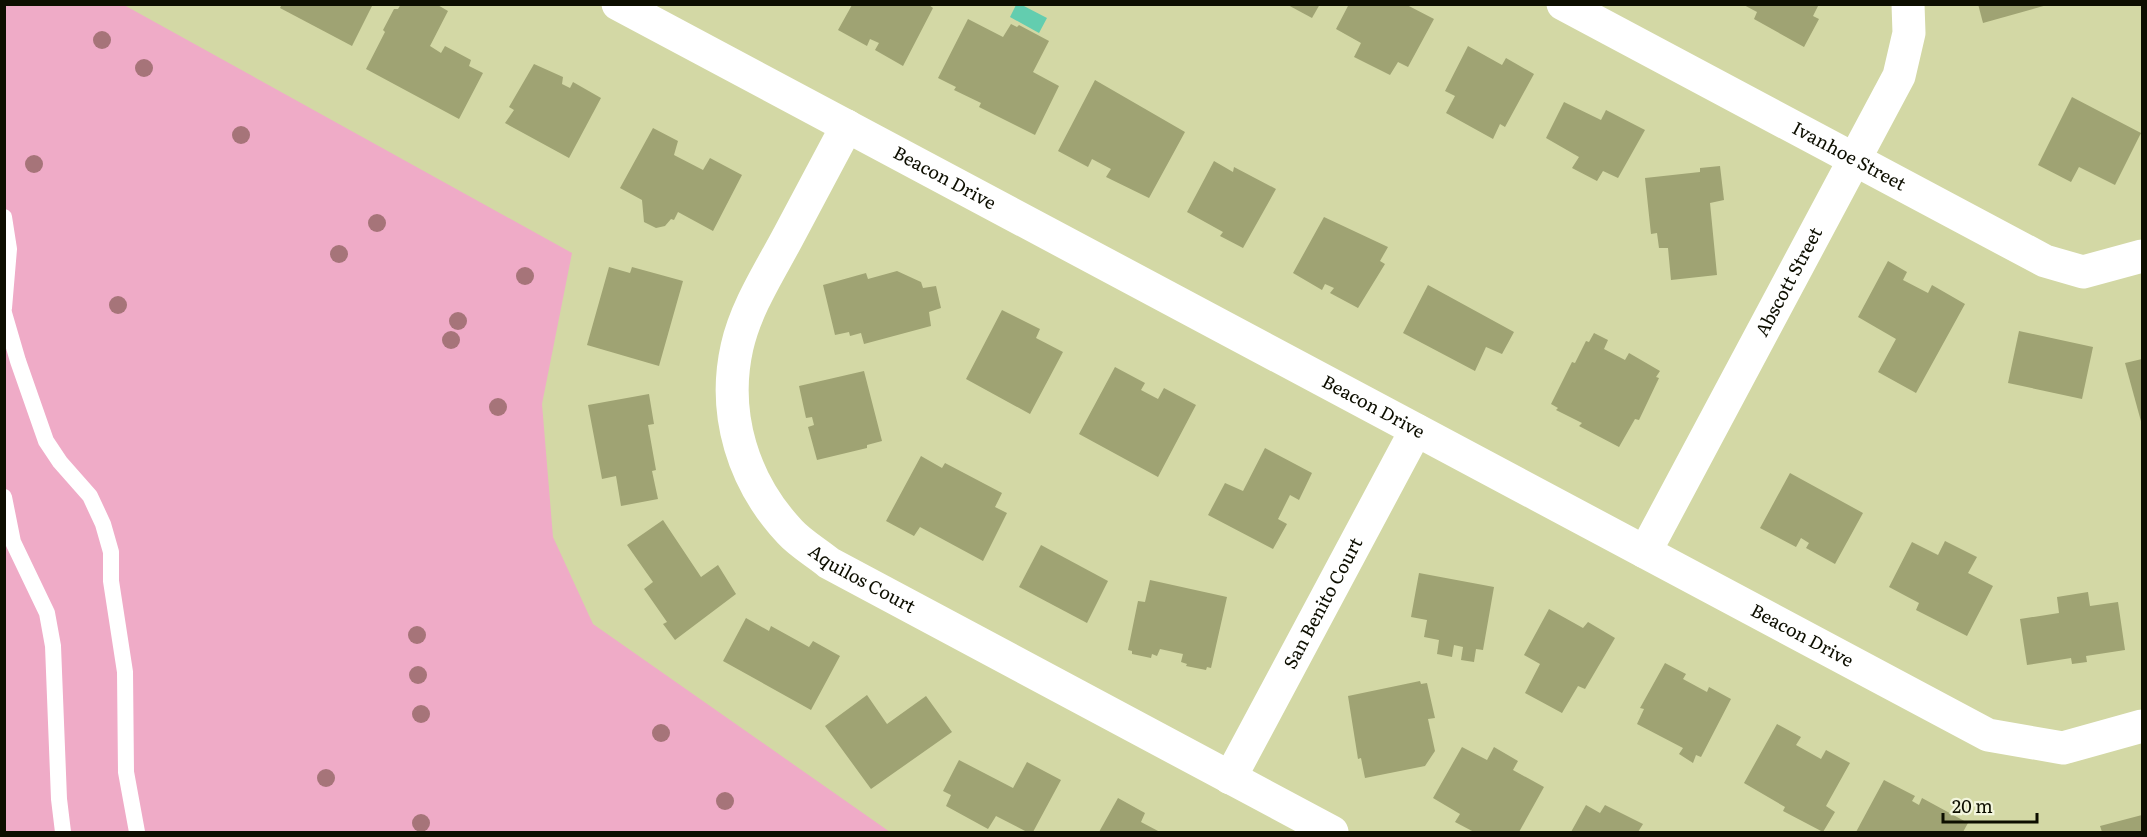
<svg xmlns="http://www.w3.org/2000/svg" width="2147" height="837" font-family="Literata,serif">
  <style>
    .green { fill: #efabc7 }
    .water { fill: #63cdaf }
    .building { fill: #9fa373 }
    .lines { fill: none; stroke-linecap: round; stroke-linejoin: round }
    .service { stroke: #fff; stroke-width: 16 }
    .minor { stroke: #fff; stroke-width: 33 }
    .tree { fill: #a67479 }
    .labels { text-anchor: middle; stroke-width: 5; stroke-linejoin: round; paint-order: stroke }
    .street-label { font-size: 18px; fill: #0d0e00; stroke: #f3f6dd }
  </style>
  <rect width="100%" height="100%" fill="#d3d8a5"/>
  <!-- green -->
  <path class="green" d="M5,4L124,5L572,253L542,404L553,537L593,624L890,832H5Z"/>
  <!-- water -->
  <path class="water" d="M1020,4L1047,18L1039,33L1010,17L1016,5Z"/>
  <!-- building -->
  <g class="building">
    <path d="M282,4H373L352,46L280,8Z"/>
    <path d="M401,4H436L448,11L430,46L441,53L445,46L471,60L469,66L483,73L459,119L366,69L385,32L383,30L394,9H398Z"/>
    <path d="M1286,4H1320L1312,18Z"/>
    <path d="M1349,4H1405L1434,19L1408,67L1398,62L1390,75L1354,57L1361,43L1336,29Z"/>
    <path d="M1742,4H1819L1813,16L1819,19L1804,47L1754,19L1757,12Z"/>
    <path d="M1978,4H2047V5L1983,23Z"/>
    <path d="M852,5H929L933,8L903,66L875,50L879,43L870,39L867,46L838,30Z"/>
    <path d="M968,19L1003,37L1011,24L1017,27L1019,25L1049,41L1033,72L1059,86L1035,135L979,107L981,103L954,90L956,87L938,78Z"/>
    <path d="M1468,46L1502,65L1506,58L1534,74L1505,127L1500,124L1493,139L1446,113L1455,96L1445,91Z"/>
    <path d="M534,64L563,77L562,84L570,88L573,82L601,98L569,158L505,123L514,110L509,107Z"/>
    <path d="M1095,80L1185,132L1149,198L1106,177L1111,169L1092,159L1088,167L1058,151Z"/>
    <path d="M2072,97L2141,133L2115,185L2079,167L2071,182L2038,165Z"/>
    <path d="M1564,102L1601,120L1606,110L1645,130L1618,178L1603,171L1597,181L1572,168L1579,157L1546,138Z"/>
    <path d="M653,128L678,141L674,155L703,170L710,158L742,175L713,231L678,212L674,220L671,219L665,226L656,228L644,222L642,200L620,188Z"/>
    <path d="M1214,161L1233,172L1234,167L1276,189L1243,248L1220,236L1223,232L1187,212Z"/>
    <path d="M1720,166L1724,200L1710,203L1717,275L1671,280L1668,248H1659L1657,233L1651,234L1645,178L1700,172V168Z"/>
    <path d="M1324,217L1388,247L1380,261L1385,264L1358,308L1330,293L1334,288L1325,284L1322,290L1293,273Z"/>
    <path d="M1888,261L1907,272L1903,280L1928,293L1932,285L1965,304L1916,393L1878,372L1896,339L1858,317Z"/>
    <path d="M609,267L630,273L632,267L683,281L659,366L587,345Z"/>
    <path d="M897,271L921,282L923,288L936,286L941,308L929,312L931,326L864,344L861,333L850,336L849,332L835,335L823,285L866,273L868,279Z"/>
    <path d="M1428,285L1514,332L1502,354L1486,347L1475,371L1403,333Z"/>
    <path d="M1002,310L1040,329L1036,338L1063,352L1030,414L966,379Z"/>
    <path d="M2019,331L2093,347L2082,399L2008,383Z"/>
    <path d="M1594,333L1608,340L1604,349L1625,360L1629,353L1660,371L1656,377L1659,378L1639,420L1635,419L1619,447L1579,426L1582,423L1556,410L1558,408L1551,404L1572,362L1575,363L1586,341L1589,342Z"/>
    <path d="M2142,359V425L2125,363Z"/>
    <path d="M1115,367L1145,383L1141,390L1158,399L1164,388L1196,405L1158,477L1079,434Z"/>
    <path d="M864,371L882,441L867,445V448L817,460L808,427L814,425L812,417L806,418L799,386Z"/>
    <path d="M649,394L654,424L648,425L656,470L652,471L658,499L621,506L616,476L602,479L588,405Z"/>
    <path d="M1265,448L1312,473L1299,500L1290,495L1278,519L1287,524L1273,549L1208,515L1225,483L1243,491Z"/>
    <path d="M921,456L942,468L945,463L1002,493L995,507L1007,513L983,561L920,527L914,536L886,521Z"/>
    <path d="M1790,473L1863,513L1835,564L1806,548L1809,543L1801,538L1796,547L1760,528Z"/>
    <path d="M663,520L701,577L718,565L736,594L675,640L663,624L667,622L644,589L653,582L627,545Z"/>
    <path d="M1945,541L1977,557L1968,573L1993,586L1967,636L1916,610L1919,603L1889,587L1912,542L1938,555Z"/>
    <path d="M1041,545L1108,581L1087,623L1019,587Z"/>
    <path d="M1419,573L1494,587L1483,650L1476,649L1474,662L1461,660L1463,647L1454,645L1452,657L1437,654L1439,640L1424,637L1427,620L1411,617Z"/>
    <path d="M1150,580L1227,597L1211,668L1207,667L1206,670L1186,666L1187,664L1181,662L1183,654L1160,649L1157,656L1152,654L1151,658L1132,654V651L1128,650L1138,601L1145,602Z"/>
    <path d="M2088,592L2090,606L2118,602L2125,650L2086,656L2087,662L2072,664L2071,658L2027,665L2020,619L2059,613L2057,597Z"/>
    <path d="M1549,609L1583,628L1588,622L1615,638L1585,689L1578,686L1562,713L1525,693L1540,664L1524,655Z"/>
    <path d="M746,618L769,631L771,626L809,647L813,641L840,656L811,710L723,661Z"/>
    <path d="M1665,663L1686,674L1683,679L1707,692L1709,687L1731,699L1701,757L1696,755L1693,763L1679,754L1683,748L1637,724L1644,709L1640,708Z"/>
    <path d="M1420,681L1421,684L1427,683L1435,718L1428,719L1435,751L1425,766L1365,778L1361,758L1358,759L1348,696Z"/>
    <path d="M867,695L887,724L926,696L952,732L871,789L825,726Z"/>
    <path d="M1777,724L1801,737L1796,745L1821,759L1826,750L1850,763L1826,806L1835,812L1823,832L1783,811L1785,807L1744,783Z"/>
    <path d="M1462,747L1487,760L1494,747L1518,761L1513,770L1544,787L1519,832H1474L1455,822L1460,814L1433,798Z"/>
    <path d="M959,760L1013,788L1027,762L1061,780L1033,832H1027L996,816L988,829L946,806L951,795L943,791Z"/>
    <path d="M1884,780L1915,796L1912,801L1919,805L1922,798L1968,823L1963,832H1856Z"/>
    <path d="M1118,798L1145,813L1141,822L1160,832H1099Z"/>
    <path d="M1586,805L1600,813L1605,805L1643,824L1638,832H1571Z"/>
    <path d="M2142,815V832H2102L2100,826Z"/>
  </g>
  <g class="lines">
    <!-- service -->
    <g class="service">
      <path d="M4,217L9,249L4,308"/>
      <path d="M4,313L18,361L46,441L60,462L90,496L103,524L111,552V581L125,672L126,772L137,832"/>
      <path d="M4,497L13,542L47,613L53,646L59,799L63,832"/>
    </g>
    <!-- minor -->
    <g class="minor">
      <path id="s1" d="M618,4L1988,735L2063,748L2142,726"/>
      <path id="s2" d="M1563,4L2045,261L2083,272L2142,256"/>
      <path id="s3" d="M847,126C827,163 808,199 789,235C770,271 746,307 737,347C722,414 743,482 790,532C801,544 817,553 829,563L1332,832"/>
      <path id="s4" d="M1645,552L1899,76L1909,33L1908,4"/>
      <path id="s5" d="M1230,778L1416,430"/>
    </g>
  </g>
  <!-- trees -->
  <g class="tree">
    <circle cx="102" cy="40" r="9"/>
    <circle cx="144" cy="68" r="9"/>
    <circle cx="241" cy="135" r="9"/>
    <circle cx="34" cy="164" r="9"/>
    <circle cx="377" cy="223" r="9"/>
    <circle cx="339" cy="254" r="9"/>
    <circle cx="525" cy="276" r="9"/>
    <circle cx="118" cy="305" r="9"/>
    <circle cx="458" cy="321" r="9"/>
    <circle cx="451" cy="340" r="9"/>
    <circle cx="498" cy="407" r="9"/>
    <circle cx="417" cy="635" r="9"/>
    <circle cx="418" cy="675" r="9"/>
    <circle cx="421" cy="714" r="9"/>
    <circle cx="661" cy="733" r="9"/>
    <circle cx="326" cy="778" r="9"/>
    <circle cx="725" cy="801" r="9"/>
    <circle cx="421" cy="823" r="9"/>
  </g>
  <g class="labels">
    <!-- street labels -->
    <g class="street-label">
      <text dy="6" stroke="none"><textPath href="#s2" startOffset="324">Ivanhoe Street</textPath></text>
      <text dy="6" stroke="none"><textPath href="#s1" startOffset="370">Beacon Drive</textPath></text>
      <text dy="6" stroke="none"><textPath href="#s4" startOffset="306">Abscott Street</textPath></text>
      <text dy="6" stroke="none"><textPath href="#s1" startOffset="856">Beacon Drive</textPath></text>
      <text dy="6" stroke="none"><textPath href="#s3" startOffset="534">Aquilos Court</textPath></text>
      <text dy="6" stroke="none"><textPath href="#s5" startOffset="198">San Benito Court</textPath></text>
      <text dy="6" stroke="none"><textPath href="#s1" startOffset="1342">Beacon Drive</textPath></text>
    </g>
  </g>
  <!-- border -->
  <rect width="2147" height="837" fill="none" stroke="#0d0e00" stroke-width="12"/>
  <!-- scale -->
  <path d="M1943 813v9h94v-9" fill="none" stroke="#0d0e00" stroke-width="3"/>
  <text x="1952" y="813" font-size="18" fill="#0d0e00" stroke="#f3f6dd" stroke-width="4.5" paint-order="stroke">20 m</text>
</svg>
